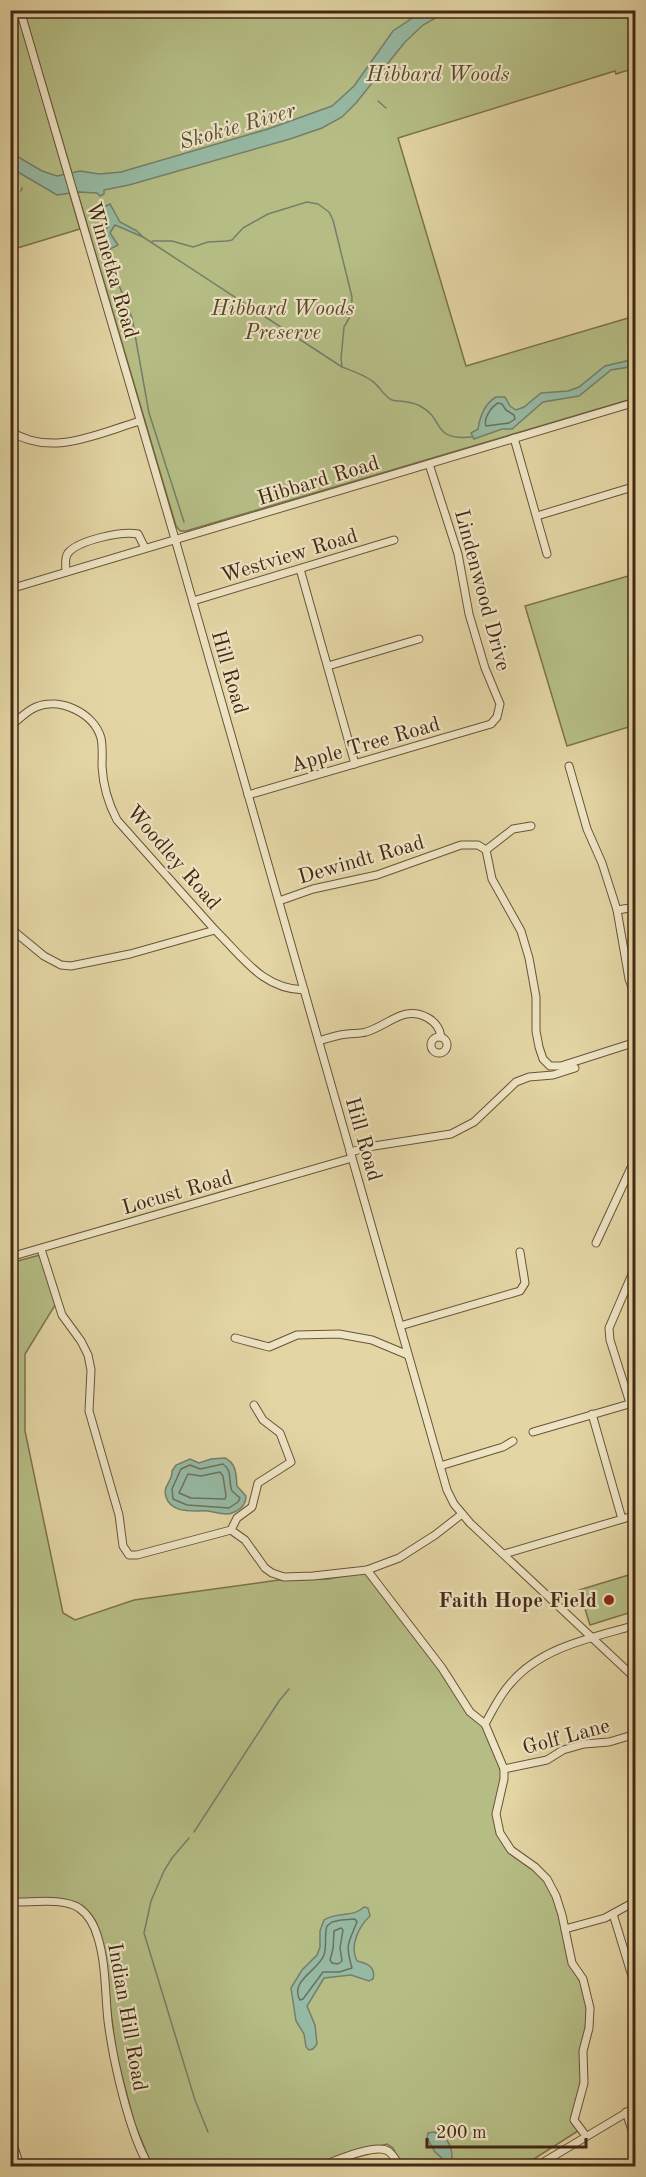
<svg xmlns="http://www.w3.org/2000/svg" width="646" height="2177" font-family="'Old Standard TT',serif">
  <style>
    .green { fill: #b5bd85; stroke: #7c724c; stroke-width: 1.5 }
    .water { fill: #96b9a3; stroke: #757f6a; stroke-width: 1.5 }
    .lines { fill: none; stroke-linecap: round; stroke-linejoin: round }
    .shore { stroke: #6d705c; stroke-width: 1.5 }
    .stream { stroke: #757f6a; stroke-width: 1.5 }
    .minor-casing { stroke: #6c5238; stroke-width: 9 }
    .minor { stroke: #ede4c4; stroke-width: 7 }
    .poi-dot { fill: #8f2418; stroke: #ede4c4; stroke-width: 2 }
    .labels { text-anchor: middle; stroke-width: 4.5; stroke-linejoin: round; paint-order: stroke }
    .park-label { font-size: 21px; font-style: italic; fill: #5b452b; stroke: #ede4c4 }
    .street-label { font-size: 21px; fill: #442714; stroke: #ede4c4 }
    .poi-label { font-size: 21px; font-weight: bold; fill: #442714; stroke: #ede4c4; text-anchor: end }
    .water-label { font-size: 22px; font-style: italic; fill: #584c38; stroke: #ede4c4 }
  </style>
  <rect width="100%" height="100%" fill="#e3d5a4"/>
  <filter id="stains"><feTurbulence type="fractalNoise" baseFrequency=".00333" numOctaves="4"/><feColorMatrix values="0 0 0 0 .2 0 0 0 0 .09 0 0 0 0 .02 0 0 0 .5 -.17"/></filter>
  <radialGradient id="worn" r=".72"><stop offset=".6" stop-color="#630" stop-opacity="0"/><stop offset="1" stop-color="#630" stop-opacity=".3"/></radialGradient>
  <!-- green -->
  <g class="green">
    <path d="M17,10L80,229L11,250L10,11Z"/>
    <path d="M24,11H635V68L616,74L615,71L398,138L466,366L635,316V398L186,531H180L176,526Z"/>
    <path d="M635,574V725L567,746L525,606Z"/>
    <path d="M40,1255L57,1302L25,1354V1431L63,1613L75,1620L134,1600L279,1580L328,1579L365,1572L483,1725L501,1770L502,1781L494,1817L497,1833L510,1852L541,1876L554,1897L571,1966L581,1983L587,2008L581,2084L572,2117L578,2131L523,2166H402L393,2148L387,2144L334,2158L313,2166H152L134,2122L116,2053L103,1949L81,1906L11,1899L10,1263Z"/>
    <path d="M632,1574L635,1585V1611L590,1625L579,1590Z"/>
  </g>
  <!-- water -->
  <g class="water">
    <path d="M423,11H448L423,25L405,42L356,103L342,117L322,128L290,139L129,185L104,190V194L100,196L97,193L78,192L57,195L11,168L10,152L42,171L57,176L80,171L99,174L121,172L268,129L332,106L354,86L393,31Z"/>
    <path d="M110,204L120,222L137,231L143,237L115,225L110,233L118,245L106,251L103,250L99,234L108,227L102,208Z"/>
    <path d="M635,359V366L611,370L579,396L543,402L512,429H502L474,439L471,433L478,429C480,416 484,404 496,397H505L510,406L516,410L524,407L541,393L568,391L579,387L605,366Z"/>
    <path d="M225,1458C237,1464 236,1475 237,1486L246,1496C246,1504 240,1510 232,1513C226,1516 215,1512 208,1511C195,1510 172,1515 166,1497C162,1486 173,1481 172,1471L176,1465L190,1459L199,1463L211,1459Z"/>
    <path d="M364,1907L368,1908L370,1916C359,1926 349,1946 357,1961C367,1963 376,1967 373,1979L369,1981L351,1975L324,1978L307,2006L315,2025L317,2044L313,2049L309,2050L306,2047L304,2034L296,2021L291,1988L302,1970L317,1955L320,1947V1931L324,1920C337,1911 353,1918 364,1907Z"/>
    <path d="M434,2132C446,2136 452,2145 452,2157L450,2161H445L435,2152L427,2138L428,2133Z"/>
  </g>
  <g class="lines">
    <!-- shore -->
    <g class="shore">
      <path d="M498,403L502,404L506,410L514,415L515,419L509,423L486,426C483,419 491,407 498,403Z"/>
      <path d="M223,1464C233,1471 228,1482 232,1491L240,1498L238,1502L229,1508L187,1505L173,1499L172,1489L181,1469L190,1465L200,1469Z"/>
      <path d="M220,1472L223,1476L226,1496L225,1499L191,1498L179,1493L188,1474L201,1476Z"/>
      <path d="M341,1920L355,1919L357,1922C348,1944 345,1944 352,1968L339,1972H323L303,1999L300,2000C289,1981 318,1971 324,1955C327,1946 324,1935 327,1926L332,1922Z"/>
      <path d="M341,1928L343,1930L340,1948L342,1961L338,1964L332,1963L330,1960L333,1949L334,1931Z"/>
    </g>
    <!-- stream -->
    <g class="stream">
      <path d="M378,101L386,108"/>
      <path d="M21,191L22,188"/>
      <path d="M143,237L342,367C352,371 363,374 372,381C380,386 383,396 392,400C401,402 411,401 420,406C446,419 430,441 472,437"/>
      <path d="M152,241H172L193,247L208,242L227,241L232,240L243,228L268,214L307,202L318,204L329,212L333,220L352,297L351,315L344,327L341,359L342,366"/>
      <path d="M105,250L132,318L149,413L184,522"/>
      <path d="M194,1832L279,1701L289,1689"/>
      <path d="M189,1838L172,1858L164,1871L151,1901L144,1933L195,2100L208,2132"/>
    </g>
    <defs>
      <g id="minor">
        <path d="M20,10L175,539L447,1490L454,1504L470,1523L636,1679"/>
        <path d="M10,431C51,458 99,433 140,421"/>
        <path d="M514,438L547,554"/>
        <path d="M537,516L636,486"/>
        <path d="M300,569L355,764"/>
        <path d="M66,572C66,566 64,558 68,553C79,540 121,531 138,534L145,548"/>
        <path d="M10,589L636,402"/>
        <path d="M193,601L394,540"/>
        <path d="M328,666L419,639"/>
        <path d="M10,727C18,720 26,711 36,707C60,697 94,713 101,738C103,747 102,757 102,766C103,786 108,803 117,820L215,930"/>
        <path d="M569,766L587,829L602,863L617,910L629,979L636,998"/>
        <path d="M248,795L491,724L497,717L500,704L485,668L469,614L458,554L429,464"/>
        <path d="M486,850L492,879L521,931L529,958L536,997V1031L539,1047L543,1059L550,1066H561L636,1042"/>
        <path d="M279,901L313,889L377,875L461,845H478L486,850L513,829L531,826"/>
        <path d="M617,910L636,907"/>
        <path d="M10,928L44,956L61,965L71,966L130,954L215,930C243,957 262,989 304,990"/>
        <circle cx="439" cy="1045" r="8"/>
        <path d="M319,1041C328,1038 337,1035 347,1034C353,1033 360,1034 366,1032C388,1026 404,1004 428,1018C435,1022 440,1029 441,1037"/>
        <path d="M350,1152L374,1146L451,1134L474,1122L516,1082L529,1077L553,1075L575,1068"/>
        <path d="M596,1243L636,1157"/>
        <path d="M41,1249L62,1315L81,1341L88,1355L91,1370L89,1411L119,1515L123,1546L129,1555H137L231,1530L245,1540L265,1568L272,1573L284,1577L313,1576L367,1570L399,1558L435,1535L462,1514"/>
        <path d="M10,1257L352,1158"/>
        <path d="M400,1326L520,1291L525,1283L520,1252"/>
        <path d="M235,1338L269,1347L297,1335L339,1334L372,1340L408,1355"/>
        <path d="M630,1403L610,1340L609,1328L636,1265"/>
        <path d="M592,1414L622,1519"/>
        <path d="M533,1432L636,1402"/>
        <path d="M440,1466L503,1447L513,1441"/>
        <path d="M231,1530L237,1518L252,1507L258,1483L291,1462L280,1433L263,1420L254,1405"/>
        <path d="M504,1554L636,1515"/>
        <path d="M367,1570L442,1668L470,1712L485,1724L504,1769V1779L496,1814L500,1833L511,1850L535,1867L547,1879L556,1896L562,1915L572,1963L583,1979L590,2008L589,2028L583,2051L584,2083L574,2120L586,2136"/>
        <path d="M485,1724C493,1710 499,1696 510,1684C541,1647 591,1638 636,1625"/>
        <path d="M504,1769L547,1760L563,1750L584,1744L609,1742L636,1734"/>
        <path d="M10,1902C30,1903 62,1897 79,1908C89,1915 95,1927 98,1938C106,1964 105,1993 108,2021C113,2060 129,2133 149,2166"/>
        <path d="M613,1914L636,1989"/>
        <path d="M565,1929L605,1918L636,1901"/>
        <path d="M626,2112L636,2142"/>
        <path d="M10,2135L20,2166"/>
        <path d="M321,2166C335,2161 375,2143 388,2151C393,2154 396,2161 400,2166"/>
        <path d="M537,2166L636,2107"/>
      </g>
    </defs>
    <!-- minor casing -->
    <use href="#minor" class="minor-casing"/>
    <!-- minor -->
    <use href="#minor" class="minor"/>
  </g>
  <!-- markers -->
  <circle class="poi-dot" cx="609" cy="1600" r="6"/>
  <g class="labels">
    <!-- park labels -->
    <g class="park-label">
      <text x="438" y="81">Hibbard Woods</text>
      <text x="283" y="315">Hibbard Woods<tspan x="283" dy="24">Preserve</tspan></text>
    </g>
    <!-- street labels -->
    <g class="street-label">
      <text transform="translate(113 270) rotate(74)" y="7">Winnetka Road</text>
      <text transform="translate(318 480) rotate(-17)" y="7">Hibbard Road</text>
      <text transform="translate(289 555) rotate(-17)" y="7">Westview Road</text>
      <text transform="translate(483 590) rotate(75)" y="7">Lindenwood Drive</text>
      <text transform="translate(230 672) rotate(74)" y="7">Hill Road</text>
      <text transform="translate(365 744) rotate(-16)" y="7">Apple Tree Road</text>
      <text transform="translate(174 857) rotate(49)" y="7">Woodley Road</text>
      <text transform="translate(361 859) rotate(-16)" y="7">Dewindt Road</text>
      <text transform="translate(364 1139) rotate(74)" y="7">Hill Road</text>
      <text transform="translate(177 1192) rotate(-16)" y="7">Locust Road</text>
      <text transform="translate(566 1736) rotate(-15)" y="7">Golf Lane</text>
      <text transform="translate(128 2017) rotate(80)" y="7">Indian Hill Road</text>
    </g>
    <!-- poi labels -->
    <g class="poi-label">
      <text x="597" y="1607">Faith Hope Field</text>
    </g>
    <!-- water labels -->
    <g class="water-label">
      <text transform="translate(237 125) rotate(-16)" y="8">Skokie River</text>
    </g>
  </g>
  <!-- margin -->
  <rect width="646" height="2177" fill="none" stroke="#e3d5a4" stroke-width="36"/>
  <rect x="12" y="12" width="622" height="2153" fill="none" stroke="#442714" stroke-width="3"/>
  <rect x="18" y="18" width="610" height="2141" fill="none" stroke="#442714" stroke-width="1.5"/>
  <!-- scale -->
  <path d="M427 2138v9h159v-9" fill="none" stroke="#442714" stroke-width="3"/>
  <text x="436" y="2138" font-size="18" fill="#442714" stroke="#ede4c4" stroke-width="4.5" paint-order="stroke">200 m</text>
  <rect width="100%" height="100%" filter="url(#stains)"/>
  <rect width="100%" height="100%" fill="url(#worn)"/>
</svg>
